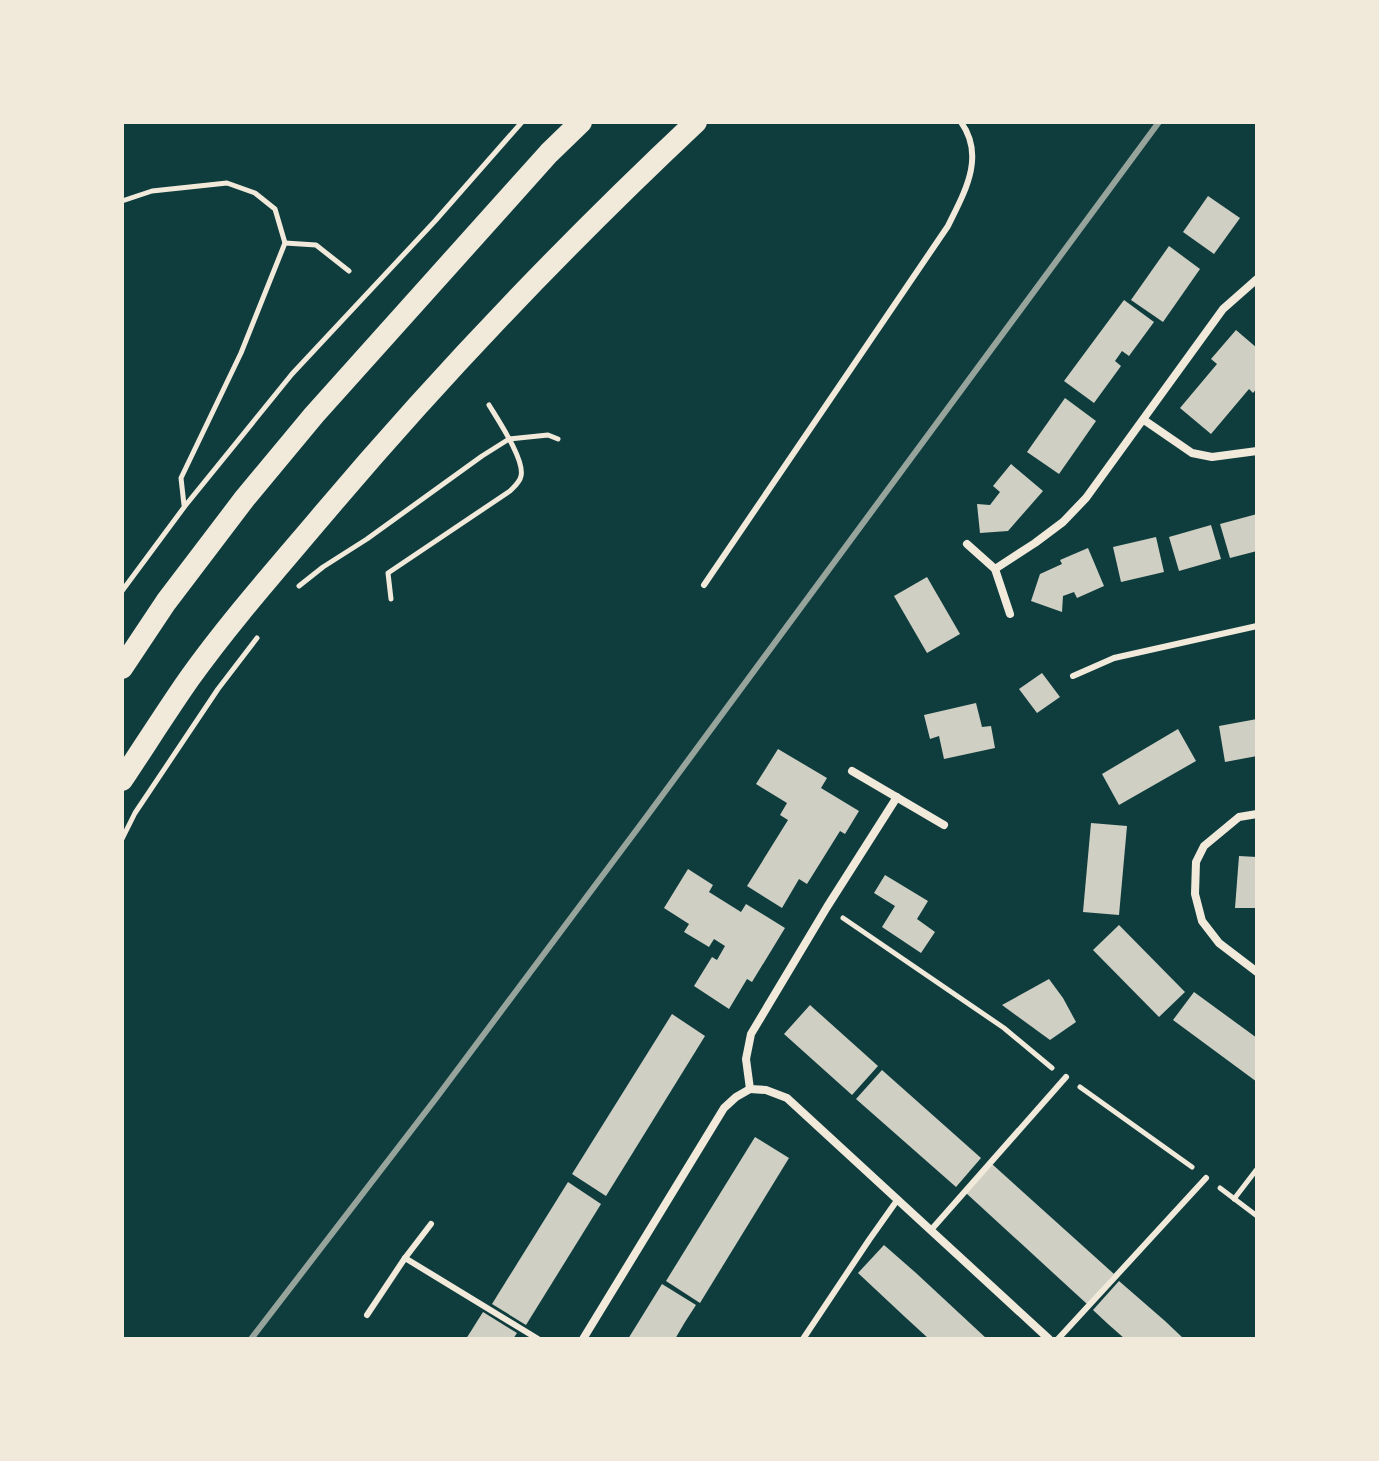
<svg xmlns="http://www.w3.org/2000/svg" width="1379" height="1461" font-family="'Titillium Web',sans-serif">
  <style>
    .building { fill: #cfcfc3 }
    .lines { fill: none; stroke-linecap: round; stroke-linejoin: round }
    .path { stroke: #f1e9da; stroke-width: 5 }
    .service { stroke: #f1e9da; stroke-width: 6 }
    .minor { stroke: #f1e9da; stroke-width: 8 }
    .trunk { stroke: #f1e9da; stroke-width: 22 }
    .rail { stroke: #97a49c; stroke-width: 6 }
  </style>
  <rect width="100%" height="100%" fill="#0f3d3e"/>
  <!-- building -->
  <g class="building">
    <path d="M1208,196L1240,218L1214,254L1183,232Z"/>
    <path d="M1169,246L1200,269L1163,322L1131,300Z"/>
    <path d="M1124,300L1154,322L1129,356L1122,351L1115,361L1121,366L1094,403L1064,381Z"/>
    <path d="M1236,330L1257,348V388L1253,393L1249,389L1211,434L1180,408L1217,364L1211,359Z"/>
    <path d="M1065,398L1096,421L1059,474L1027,452Z"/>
    <path d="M1011,464L1043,491L1008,531L980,533L977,504L990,505L1000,492L993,486Z"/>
    <path d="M1257,514V551L1230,558L1220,524Z"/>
    <path d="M1211,525L1221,559L1179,571L1169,537Z"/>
    <path d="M1156,537L1164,572L1121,582L1113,547Z"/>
    <path d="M1088,548L1104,586L1077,598L1074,592L1063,596L1062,612L1031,601L1040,574L1062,564L1060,560Z"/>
    <path d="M927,577L960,634L927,653L894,596Z"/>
    <path d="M1042,673L1060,697L1037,713L1019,689Z"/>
    <path d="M976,703L982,727L991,726L995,748L944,759L939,736L930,739L924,715Z"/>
    <path d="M1257,719V756L1225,762L1219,726Z"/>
    <path d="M1178,729L1196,761L1119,805L1102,774Z"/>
    <path d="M778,749L827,778L821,788L859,811L845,834L840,831L807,884L799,879L782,908L747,886L788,820L780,815L787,803L756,784Z"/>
    <path d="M1091,823L1127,826L1119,915L1083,912Z"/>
    <path d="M1239,856L1257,857V908H1235Z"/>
    <path d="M688,869L713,885L709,892L741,912L746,904L785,928L752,982L747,979L729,1009L694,986L712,957L717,960L725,946L714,939L709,947L684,932L689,924L664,908Z"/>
    <path d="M885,875L928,901L917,919L935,932L921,953L882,927L895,906L874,893Z"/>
    <path d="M1119,925L1185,992L1159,1017L1093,950Z"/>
    <path d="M1049,979L1063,998L1076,1022L1050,1040L1002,1005Z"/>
    <path d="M1194,992L1257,1038V1082L1173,1020Z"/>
    <path d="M810,1005L878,1066L852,1095L784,1034Z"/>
    <path d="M672,1014L705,1036L606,1196L572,1174Z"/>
    <path d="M882,1070L981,1158L956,1187L856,1099Z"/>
    <path d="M755,1137L789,1158L700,1303L666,1281Z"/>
    <path d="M992,1164L1114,1274L1087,1304L966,1193Z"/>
    <path d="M568,1182L601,1204L526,1325L492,1304Z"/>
    <path d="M884,1245L916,1273L987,1339H929L905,1317L858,1273Z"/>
    <path d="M1119,1281L1165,1321L1184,1339H1125L1108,1324L1093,1310Z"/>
    <path d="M662,1284L696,1305L685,1322L675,1339H628Z"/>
    <path d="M483,1312L517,1333L513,1339H466Z"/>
  </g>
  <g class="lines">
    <!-- path -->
    <g class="path">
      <path d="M122,201L152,191L227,183L255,193L275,209L285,243L241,353L181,478L184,505"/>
      <path d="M285,243L316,245L349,271"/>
      <path d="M299,586L323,567L367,539L482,456L509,439L548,435L558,439"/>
      <path d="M122,591L185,506L292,374L435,221L522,122"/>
      <path d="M391,599L388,573L510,491C514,487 520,482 521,476C525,460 498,420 489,405"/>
      <path d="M122,839L135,813L218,689L257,638"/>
      <path d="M843,918L1004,1028L1052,1068"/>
      <path d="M1080,1087L1192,1167"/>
      <path d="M1220,1188L1257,1216"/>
      <path d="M1234,1199L1257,1169"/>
    </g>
    <!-- service -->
    <g class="service">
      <path d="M704,585L948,226C964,193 986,157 961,122"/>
      <path d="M1073,676L1114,658L1257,626"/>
      <path d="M931,1230L1066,1077"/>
      <path d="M405,1258L431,1224"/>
      <path d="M367,1315L405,1258L538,1339"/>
      <path d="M803,1339L869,1240L898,1199"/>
      <path d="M1058,1339L1206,1178"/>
    </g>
    <!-- minor -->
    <g class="minor">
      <path d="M1144,420L1192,453L1212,457L1257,451"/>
      <path d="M967,544L995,569L1010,614"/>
      <path d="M995,569L1035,543L1063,522L1086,498L1223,309L1257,279"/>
      <path d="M852,771L944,825"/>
      <path d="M1257,814L1239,817L1204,846L1196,862L1195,894L1202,921L1219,943L1257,972"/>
      <path d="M750,1089L766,1090L787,1098L1049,1339"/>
      <path d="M750,1089L746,1059L751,1034L827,907L897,797"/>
      <path d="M583,1339L724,1108L736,1097L750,1089"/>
    </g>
    <!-- trunk -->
    <g class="trunk">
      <path d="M122,668L166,602L245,498L314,415L549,153L581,122"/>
      <path d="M122,780C144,747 166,712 189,679C229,623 275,571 319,519C437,379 563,247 696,122"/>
    </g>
    <!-- rail -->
    <path class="rail" d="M251,1339L437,1097L647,816L1159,122"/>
  </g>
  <!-- border -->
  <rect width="1379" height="1461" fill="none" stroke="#f1e9da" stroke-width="248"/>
</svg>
